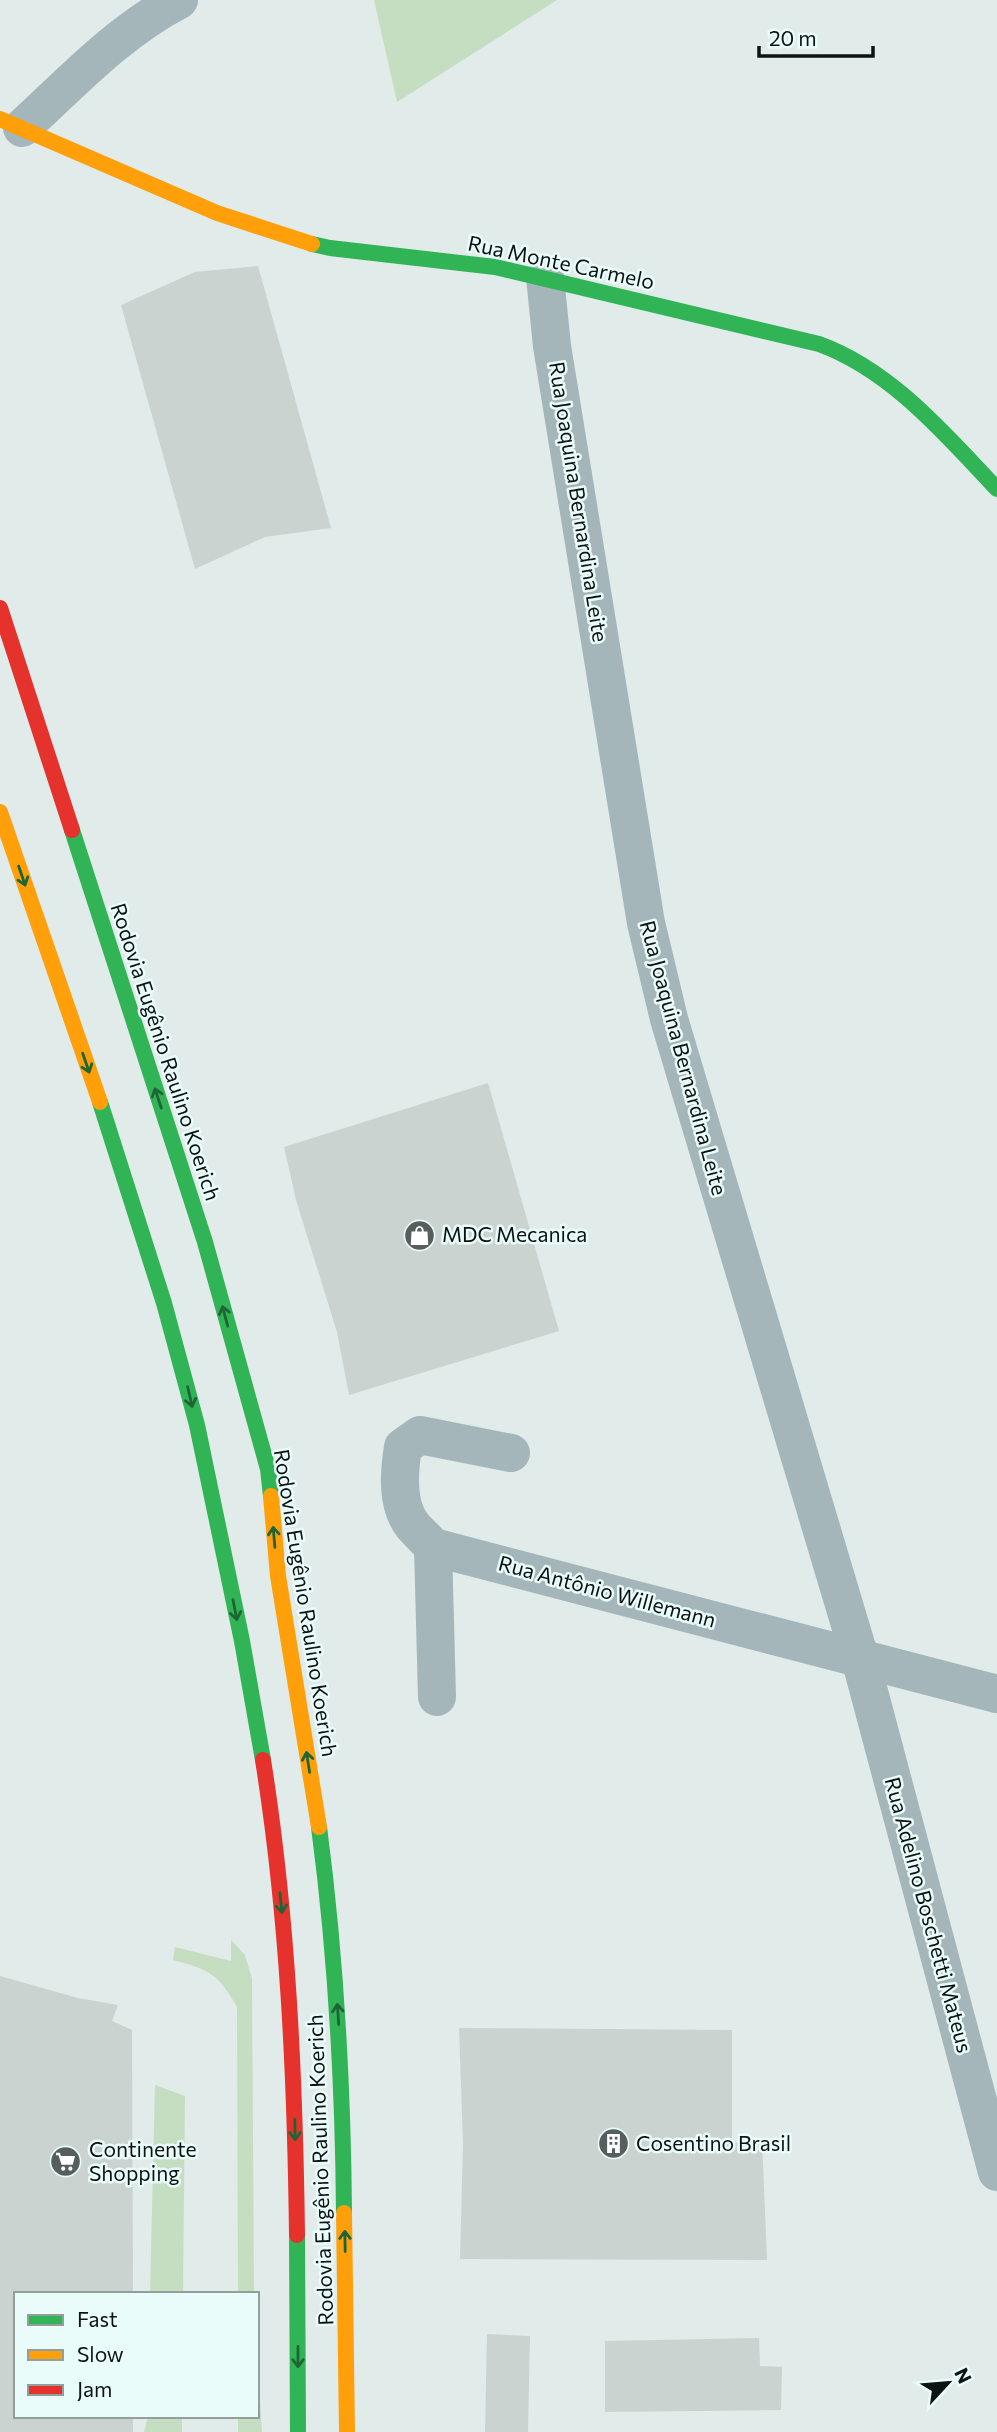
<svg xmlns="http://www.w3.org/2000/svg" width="997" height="2432" font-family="Commissioner,sans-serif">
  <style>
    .green { fill: #c5dec1 }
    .building { fill: #cbd3d1 }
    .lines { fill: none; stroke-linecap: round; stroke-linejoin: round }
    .street { stroke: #a5b6ba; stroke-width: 38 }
    .fast { stroke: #30b455; stroke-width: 16 }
    .slow { stroke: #ff9f0a; stroke-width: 16 }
    .jam { stroke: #e5322d; stroke-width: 16 }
    .oneway { stroke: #1e6434 }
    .labels { text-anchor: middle; stroke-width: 5; stroke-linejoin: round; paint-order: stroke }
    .street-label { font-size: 21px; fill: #0d1312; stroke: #eafcfa }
    .poi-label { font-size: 21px; fill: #0d1312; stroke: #eafcfa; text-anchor: start }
  </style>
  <rect width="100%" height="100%" fill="#e0ebea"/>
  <!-- green -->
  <g class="green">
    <path d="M374,0H557L397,102Z"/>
    <path d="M231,1940L245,1955L252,1979L254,2294H238L237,2007C219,1974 208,1969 173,1960L175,1947L231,1961Z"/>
    <path d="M155,2085L185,2096L183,2294H150Z"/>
    <path d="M257,2351L262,2432H238V2416H257Z"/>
    <path d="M148,2416H182V2432H144Z"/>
  </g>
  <!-- building -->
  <g class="building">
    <path d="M258,266L331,528L265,537L195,569L121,305L195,272Z"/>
    <path d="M488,1083L559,1331L349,1395L337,1332L296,1200L284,1147Z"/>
    <path d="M0,1976L78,1998L118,2005L112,2021L132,2030L133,2294H16V2416H133V2432H0Z"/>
    <path d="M459,2028L732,2030V2143L762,2139L767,2260L460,2259L463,2144Z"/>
    <path d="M487,2334L530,2336L528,2432H485Z"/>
    <path d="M759,2338L760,2366L782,2367L781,2410L605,2412V2341Z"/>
  </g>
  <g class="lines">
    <!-- street -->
    <g class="street">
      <path d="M22,128C71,83 119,31 179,0"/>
      <path d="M545,277L552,346L646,923L669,1019L860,1658L997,2172"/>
      <path d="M511,1453L420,1435L403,1447C399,1472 396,1505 413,1526C419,1533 427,1540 433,1547L997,1694"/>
      <path d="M433,1547L437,1697"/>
    </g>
    <!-- fast -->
    <g class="fast">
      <path d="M312,244L330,248L495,267L819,344C891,370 946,435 997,489"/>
      <path d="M72,830L205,1242L268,1469L271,1496"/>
      <path d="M100,1102L164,1303L197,1425L242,1641L263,1760"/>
      <path d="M319,1827C336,1956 343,2084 344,2213"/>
      <path d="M297,2235L298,2432"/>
    </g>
    <!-- slow -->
    <g class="slow">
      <path d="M0,119L217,213L312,244"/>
      <path d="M0,812L100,1102"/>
      <path d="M271,1496L278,1576L319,1827"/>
      <path d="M344,2213L347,2432"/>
    </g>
    <!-- jam -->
    <g class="jam">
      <path d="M0,608L72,830"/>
      <path d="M263,1760C288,1917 295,2076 297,2235"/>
    </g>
  </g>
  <!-- one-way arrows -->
  <defs><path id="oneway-shaft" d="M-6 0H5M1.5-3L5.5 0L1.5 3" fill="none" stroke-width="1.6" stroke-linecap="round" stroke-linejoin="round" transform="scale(1.75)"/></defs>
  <g class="oneway">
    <use href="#oneway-shaft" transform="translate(22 876) rotate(71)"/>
    <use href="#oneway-shaft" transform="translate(86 1063) rotate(71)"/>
    <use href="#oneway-shaft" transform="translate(158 1098) rotate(-108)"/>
    <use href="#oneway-shaft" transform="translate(225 1316) rotate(-105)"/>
    <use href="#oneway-shaft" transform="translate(190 1397) rotate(77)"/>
    <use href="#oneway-shaft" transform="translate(274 1537) rotate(-95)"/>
    <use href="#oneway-shaft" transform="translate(235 1610) rotate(79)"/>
    <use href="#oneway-shaft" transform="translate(308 1762) rotate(-99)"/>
    <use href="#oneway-shaft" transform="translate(281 1903) rotate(84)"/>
    <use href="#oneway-shaft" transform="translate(338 2014) rotate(-94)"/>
    <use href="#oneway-shaft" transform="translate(295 2130) rotate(89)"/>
    <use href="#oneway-shaft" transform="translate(345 2241) rotate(-91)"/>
    <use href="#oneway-shaft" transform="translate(298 2357) rotate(90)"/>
  </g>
  <!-- icons -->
  <defs>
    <symbol id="shop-disc" viewBox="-11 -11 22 22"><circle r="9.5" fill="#575f5e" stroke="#eafcfa"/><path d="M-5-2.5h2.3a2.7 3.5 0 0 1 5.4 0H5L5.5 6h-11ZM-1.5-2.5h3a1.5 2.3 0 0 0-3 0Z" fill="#fff"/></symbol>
    <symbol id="building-disc" viewBox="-11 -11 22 22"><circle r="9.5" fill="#575f5e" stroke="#eafcfa"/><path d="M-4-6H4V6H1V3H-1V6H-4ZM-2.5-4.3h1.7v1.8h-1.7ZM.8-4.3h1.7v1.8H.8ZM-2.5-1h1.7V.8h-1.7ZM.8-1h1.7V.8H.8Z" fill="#fff"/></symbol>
    <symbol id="supermarket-disc" viewBox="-11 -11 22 22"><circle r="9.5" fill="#575f5e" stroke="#eafcfa"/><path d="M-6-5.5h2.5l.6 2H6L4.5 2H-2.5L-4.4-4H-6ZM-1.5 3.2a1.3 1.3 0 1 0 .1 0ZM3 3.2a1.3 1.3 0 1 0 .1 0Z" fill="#fff"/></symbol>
  </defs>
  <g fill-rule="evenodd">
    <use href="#shop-disc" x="402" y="1218" width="35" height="35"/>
    <use href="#building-disc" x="596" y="2126" width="35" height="35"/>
    <use href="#supermarket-disc" x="48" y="2144" width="35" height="35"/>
  </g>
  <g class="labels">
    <!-- street labels -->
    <g class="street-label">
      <text transform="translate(561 263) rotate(12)" y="7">Rua Monte Carmelo</text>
      <text transform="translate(578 502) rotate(81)" y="7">Rua Joaquina Bernardina Leite</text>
      <text transform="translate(165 1052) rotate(72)" y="7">Rodovia Eugênio Raulino Koerich</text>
      <text transform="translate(683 1058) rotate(75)" y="7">Rua Joaquina Bernardina Leite</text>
      <text transform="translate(607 1592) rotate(15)" y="7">Rua Antônio Willemann</text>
      <text transform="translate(305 1603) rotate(81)" y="7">Rodovia Eugênio Raulino Koerich</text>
      <text transform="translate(928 1915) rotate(75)" y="7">Rua Adelino Boschetti Mateus</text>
      <text transform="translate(321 2170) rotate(-92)" y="7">Rodovia Eugênio Raulino Koerich</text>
    </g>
    <!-- poi labels -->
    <g class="poi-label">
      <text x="442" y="1242">MDC Mecanica</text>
      <text x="636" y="2151">Cosentino Brasil</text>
      <text x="89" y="2157">Continente<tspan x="89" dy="24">Shopping</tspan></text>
    </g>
  </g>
  <!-- legend -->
  <rect x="14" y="2292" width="245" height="126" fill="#eafcfa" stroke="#929f9d" stroke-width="2"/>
  <rect x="28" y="2315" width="35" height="10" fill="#30b455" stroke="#929f9d" stroke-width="2"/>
  <text x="77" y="2327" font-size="21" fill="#0d1312">Fast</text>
  <rect x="28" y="2350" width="35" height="10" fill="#ff9f0a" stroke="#929f9d" stroke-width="2"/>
  <text x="77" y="2362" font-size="21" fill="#0d1312">Slow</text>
  <rect x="28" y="2385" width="35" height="10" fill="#e5322d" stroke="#929f9d" stroke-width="2"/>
  <text x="77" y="2397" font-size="21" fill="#0d1312">Jam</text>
  <!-- north arrow -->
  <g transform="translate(948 2383) rotate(64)" stroke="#eafcfa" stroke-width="5" paint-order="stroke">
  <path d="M0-5L12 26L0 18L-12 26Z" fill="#0d1312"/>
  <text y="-10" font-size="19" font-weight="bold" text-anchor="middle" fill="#0d1312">N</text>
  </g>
  <!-- scale -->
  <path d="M759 46v10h114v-10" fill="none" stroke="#0d1312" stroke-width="3.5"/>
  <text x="769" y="46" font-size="21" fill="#0d1312" stroke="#eafcfa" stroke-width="5" paint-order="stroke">20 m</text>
</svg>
